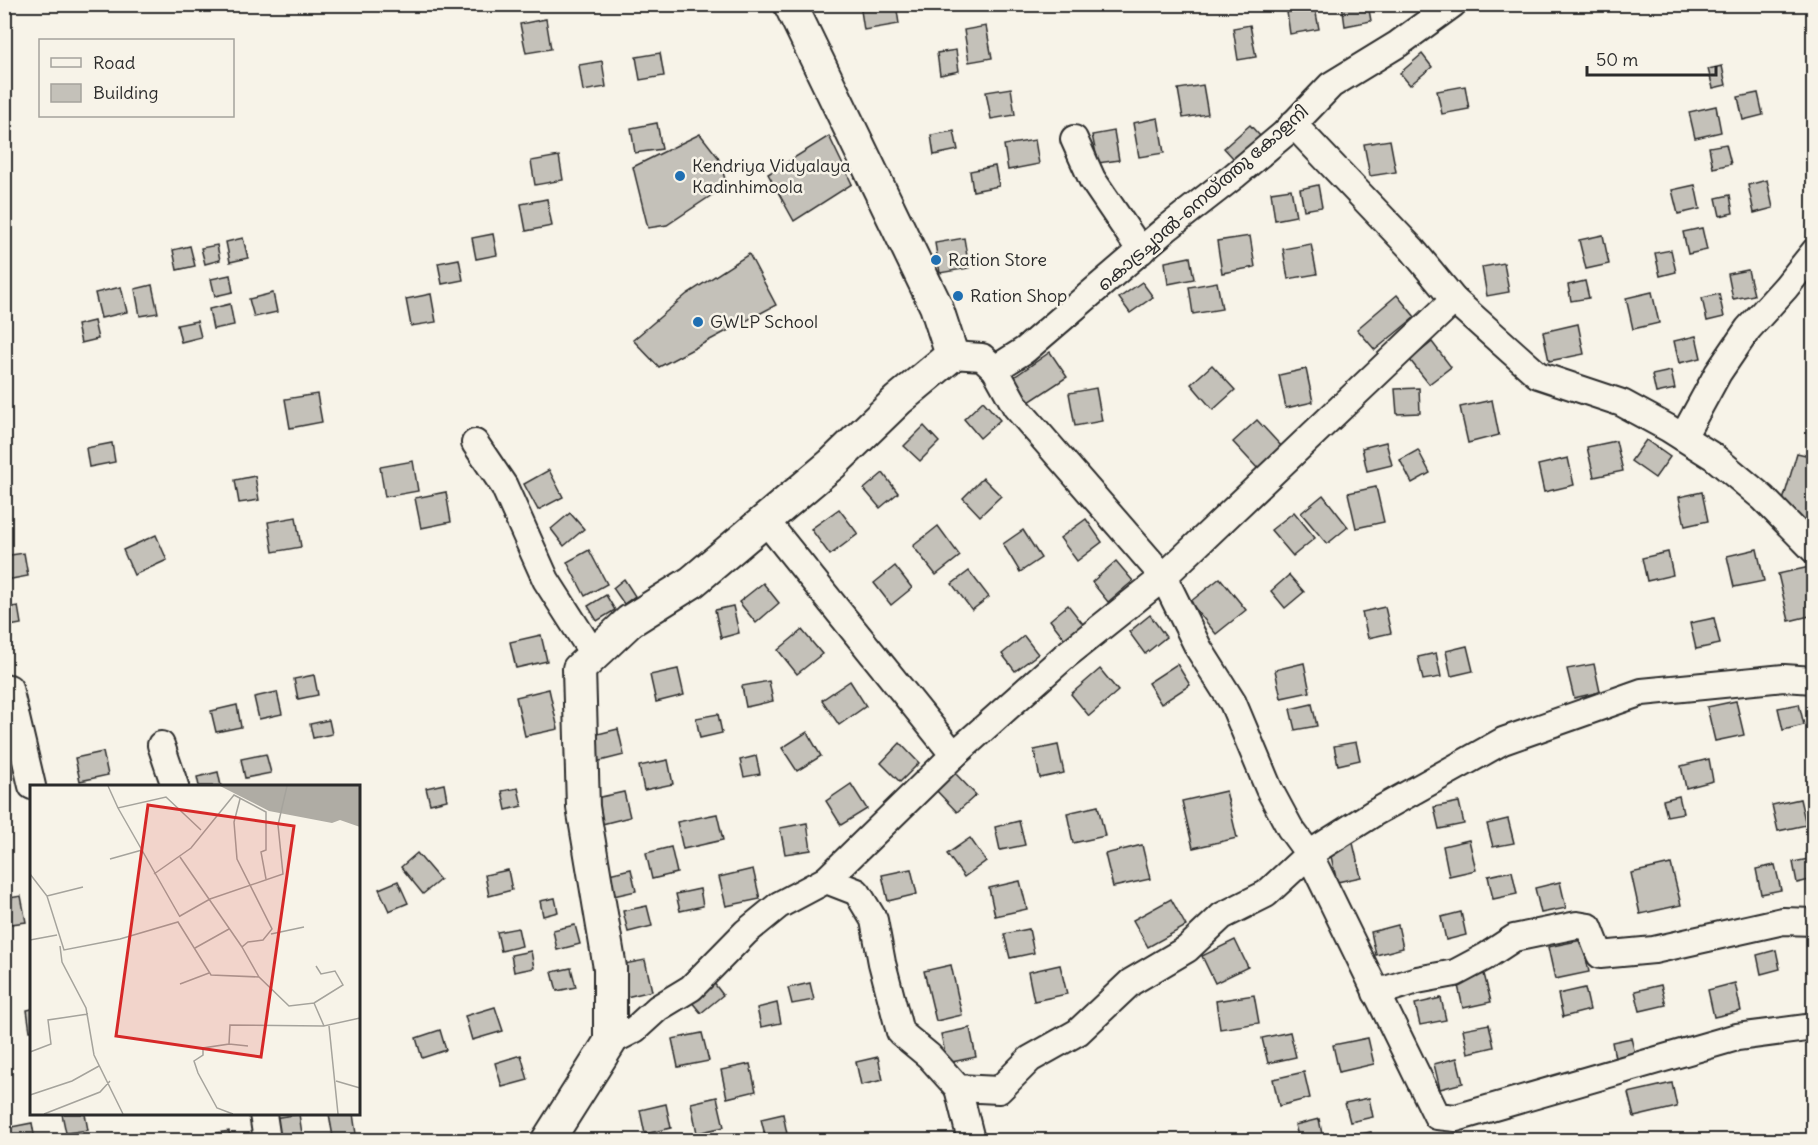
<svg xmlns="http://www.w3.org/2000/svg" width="1818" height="1145" font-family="Delius,'Noto Sans Malayalam',sans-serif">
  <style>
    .building { fill: #c4c1b9; stroke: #2b2b2b; stroke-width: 1.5 }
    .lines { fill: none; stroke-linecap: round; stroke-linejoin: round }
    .minor-casing { stroke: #2b2b2b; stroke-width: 30 }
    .major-casing { stroke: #2b2b2b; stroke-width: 36 }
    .minor { stroke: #f7f3e8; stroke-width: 26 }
    .major { stroke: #f7f3e8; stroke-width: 32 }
    .poi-dot { fill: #1f6fb2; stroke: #f7f3e8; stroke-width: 2 }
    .labels { text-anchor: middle; stroke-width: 5; stroke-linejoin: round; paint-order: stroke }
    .poi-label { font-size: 18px; fill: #2b2b2b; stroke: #f7f3e8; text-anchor: start }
    .street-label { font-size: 18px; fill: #2b2b2b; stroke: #f7f3e8 }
    .inset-road { fill: none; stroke: #a5a39c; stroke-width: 1.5 }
    .view { fill: #d62828; fill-opacity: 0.15; stroke: #d62828; stroke-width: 3 }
    .inset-edge { fill: none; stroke: #2b2b2b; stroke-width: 3 }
  </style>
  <rect width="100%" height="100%" fill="#f7f3e8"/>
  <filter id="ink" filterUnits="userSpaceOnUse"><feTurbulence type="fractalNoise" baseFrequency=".0167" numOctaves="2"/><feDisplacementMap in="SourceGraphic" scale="12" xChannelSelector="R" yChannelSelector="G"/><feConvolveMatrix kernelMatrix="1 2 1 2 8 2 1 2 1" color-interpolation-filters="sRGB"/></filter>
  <g filter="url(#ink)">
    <!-- building -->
    <g class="building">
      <path d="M860,4H896L899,24L864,30Z"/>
      <path d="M1342,4H1368L1371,21L1345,26Z"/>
      <path d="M1315,8L1319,29L1290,34L1287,12Z"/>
      <path d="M546,19L551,49L526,53L520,24Z"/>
      <path d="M1250,25L1256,57L1238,60L1233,28Z"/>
      <path d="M986,26L992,58L969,62L964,30Z"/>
      <path d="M956,50L959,71L940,75L937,53Z"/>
      <path d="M660,53L664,76L640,80L636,57Z"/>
      <path d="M1422,54L1432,67L1410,85L1400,73Z"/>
      <path d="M602,61L606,87L583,91L579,65Z"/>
      <path d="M1722,66L1726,85L1713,88L1708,69Z"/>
      <path d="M1203,85L1208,114L1183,118L1178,89Z"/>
      <path d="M1465,86L1469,109L1442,114L1437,91Z"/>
      <path d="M1011,88L1015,115L991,119L986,92Z"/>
      <path d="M1758,93L1763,115L1743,120L1738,97Z"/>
      <path d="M1716,106L1721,132L1695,138L1689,112Z"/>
      <path d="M1158,118L1164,153L1139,157L1133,123Z"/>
      <path d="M657,123L662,149L635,153L631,128Z"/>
      <path d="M1250,125L1260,136L1234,159L1224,148Z"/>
      <path d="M954,131L958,150L934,155L931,135Z"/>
      <path d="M1114,131L1119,160L1098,163L1092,135Z"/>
      <path d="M700,134L718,157L727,185L667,225L648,228L633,167Z"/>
      <path d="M829,136L852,184L794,221L768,174Z"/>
      <path d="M1035,140L1039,164L1008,170L1004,145Z"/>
      <path d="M1390,140L1396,172L1370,176L1364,144Z"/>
      <path d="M1726,144L1731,164L1713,168L1709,147Z"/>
      <path d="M559,156L563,180L535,185L531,161Z"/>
      <path d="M995,166L999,186L973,191L970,171Z"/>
      <path d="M1767,180L1773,208L1754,213L1748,185Z"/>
      <path d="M1318,185L1322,207L1304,210L1300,189Z"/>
      <path d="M1695,185L1700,209L1678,214L1672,190Z"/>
      <path d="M1291,189L1296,216L1275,220L1271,192Z"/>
      <path d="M1730,195L1733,213L1720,216L1716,198Z"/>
      <path d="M547,199L552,226L526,231L521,204Z"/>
      <path d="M1702,228L1707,250L1688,254L1683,232Z"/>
      <path d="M493,234L497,255L476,259L472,238Z"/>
      <path d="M1603,235L1609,264L1586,269L1579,240Z"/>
      <path d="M1250,236L1255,267L1222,273L1217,241Z"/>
      <path d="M243,238L248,258L230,262L226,242Z"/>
      <path d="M964,238L969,268L940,273L935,243Z"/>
      <path d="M1311,244L1317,274L1288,279L1283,249Z"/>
      <path d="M217,245L220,260L205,264L201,248Z"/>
      <path d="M190,246L195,266L177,270L173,250Z"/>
      <path d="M1671,250L1676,272L1660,276L1655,253Z"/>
      <path d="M749,254L776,305L659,367L633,340L687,294Z"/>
      <path d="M1190,257L1194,279L1168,284L1165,262Z"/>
      <path d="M459,259L463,280L442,284L438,263Z"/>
      <path d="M1504,263L1509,292L1487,296L1482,267Z"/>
      <path d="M1748,270L1754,295L1733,299L1728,274Z"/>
      <path d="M230,275L233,292L215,296L211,279Z"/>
      <path d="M1585,281L1589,298L1571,301L1568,285Z"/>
      <path d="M1142,282L1153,297L1130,313L1119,298Z"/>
      <path d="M1217,282L1222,309L1193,314L1189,287Z"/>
      <path d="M152,285L158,313L140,316L135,289Z"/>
      <path d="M121,287L127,312L101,318L95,293Z"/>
      <path d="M1652,292L1659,323L1633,329L1626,298Z"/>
      <path d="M273,293L277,312L254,317L249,299Z"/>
      <path d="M431,294L436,322L411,326L406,299Z"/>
      <path d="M1719,294L1724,317L1707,321L1702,298Z"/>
      <path d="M1397,295L1415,317L1375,350L1357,329Z"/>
      <path d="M230,304L234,325L213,329L209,309Z"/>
      <path d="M94,321L98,339L81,343L77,325Z"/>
      <path d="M197,321L201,337L181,342L177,325Z"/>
      <path d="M1578,324L1584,354L1549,361L1543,332Z"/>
      <path d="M1696,336L1701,358L1679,363L1674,341Z"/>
      <path d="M1432,342L1451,367L1429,384L1410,360Z"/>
      <path d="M1050,352L1067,377L1023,406L1007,382Z"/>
      <path d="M1212,365L1235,390L1213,410L1191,384Z"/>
      <path d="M1306,369L1313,402L1286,408L1279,375Z"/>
      <path d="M1671,371L1675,389L1656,393L1652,375Z"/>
      <path d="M1096,388L1102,421L1075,426L1069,393Z"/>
      <path d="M1419,388L1420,413L1397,414L1395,389Z"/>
      <path d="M317,394L322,422L290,428L285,399Z"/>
      <path d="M1492,400L1499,435L1468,443L1460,407Z"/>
      <path d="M983,401L1000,420L980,438L964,419Z"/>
      <path d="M1257,420L1283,448L1259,470L1233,442Z"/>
      <path d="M924,426L939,442L920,461L904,446Z"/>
      <path d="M1646,440L1670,457L1655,478L1631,461Z"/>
      <path d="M1616,441L1623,471L1594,477L1587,447Z"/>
      <path d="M1386,442L1392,465L1367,471L1362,448Z"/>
      <path d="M112,443L115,462L89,467L86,448Z"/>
      <path d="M1418,450L1430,473L1412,483L1400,460Z"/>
      <path d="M1797,453L1814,457V531L1782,504Z"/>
      <path d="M1568,458L1574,485L1544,492L1538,465Z"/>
      <path d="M413,461L418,491L385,497L380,467Z"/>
      <path d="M549,470L563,497L538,510L524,484Z"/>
      <path d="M883,473L898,493L880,508L864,489Z"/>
      <path d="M255,476L259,500L239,503L235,480Z"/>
      <path d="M983,478L1001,496L980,516L963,498Z"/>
      <path d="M1376,487L1384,522L1356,528L1348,493Z"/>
      <path d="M446,492L451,522L421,528L415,498Z"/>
      <path d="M1702,492L1708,521L1685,526L1679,497Z"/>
      <path d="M1323,495L1348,527L1327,544L1301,513Z"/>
      <path d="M839,509L858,534L830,555L811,529Z"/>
      <path d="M1294,512L1315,538L1293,556L1271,530Z"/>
      <path d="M570,513L584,529L564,546L551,529Z"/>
      <path d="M296,517L301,547L273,552L268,522Z"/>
      <path d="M1086,519L1102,542L1077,561L1060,538Z"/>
      <path d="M938,526L960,556L936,575L913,546Z"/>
      <path d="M1023,530L1041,558L1020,572L1003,544Z"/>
      <path d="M156,535L167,560L134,575L123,550Z"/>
      <path d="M1757,549L1764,581L1734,587L1727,556Z"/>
      <path d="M589,550L607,584L585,596L567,562Z"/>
      <path d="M1668,552L1673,575L1647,581L1642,558Z"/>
      <path d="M24,553L28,576L6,580L4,556Z"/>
      <path d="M1116,561L1133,581L1108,602L1092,582Z"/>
      <path d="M895,566L912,588L891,605L874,583Z"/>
      <path d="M1814,566V615L1789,621L1778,574Z"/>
      <path d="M969,571L989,597L972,610L952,584Z"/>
      <path d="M1289,575L1304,592L1285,608L1271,591Z"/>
      <path d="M1220,578L1246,610L1216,634L1190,602Z"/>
      <path d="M624,579L635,596L624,604L613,588Z"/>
      <path d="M763,583L779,603L756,623L739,602Z"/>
      <path d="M606,595L615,610L597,621L588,606Z"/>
      <path d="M1068,605L1087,629L1068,643L1050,620Z"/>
      <path d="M18,606L21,624L4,627V608Z"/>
      <path d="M733,606L739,633L721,638L715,610Z"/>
      <path d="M1385,607L1391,633L1368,638L1362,612Z"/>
      <path d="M1150,615L1166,637L1145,654L1129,632Z"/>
      <path d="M1714,618L1720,644L1696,649L1690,623Z"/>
      <path d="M802,630L822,654L797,674L778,650Z"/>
      <path d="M541,635L547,661L516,668L510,642Z"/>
      <path d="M1024,636L1038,654L1015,671L1002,654Z"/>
      <path d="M1467,646L1473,671L1451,676L1446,651Z"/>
      <path d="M1436,653L1441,677L1423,680L1418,657Z"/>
      <path d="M1304,663L1310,692L1281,698L1275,670Z"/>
      <path d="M1177,664L1190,685L1161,704L1148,683Z"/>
      <path d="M1594,664L1600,692L1574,698L1567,669Z"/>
      <path d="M678,669L684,695L656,702L650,675Z"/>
      <path d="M1100,669L1118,691L1089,716L1071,694Z"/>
      <path d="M314,675L318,695L298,699L294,679Z"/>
      <path d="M769,681L773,701L746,707L742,686Z"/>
      <path d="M850,681L866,706L839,725L822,700Z"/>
      <path d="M549,689L558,729L525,736L516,697Z"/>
      <path d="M277,692L282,714L259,719L254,697Z"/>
      <path d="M1736,701L1744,735L1715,741L1707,707Z"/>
      <path d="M1312,704L1317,726L1295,730L1290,709Z"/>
      <path d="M1799,704L1804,725L1783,730L1778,708Z"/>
      <path d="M237,705L241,727L216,732L211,711Z"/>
      <path d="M718,714L722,733L700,738L696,718Z"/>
      <path d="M329,720L332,734L313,738L310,724Z"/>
      <path d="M618,729L624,755L596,762L590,736Z"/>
      <path d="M807,732L821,756L797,771L782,748Z"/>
      <path d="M1356,742L1360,760L1338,765L1334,746Z"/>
      <path d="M900,743L919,763L900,782L881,763Z"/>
      <path d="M1058,745L1064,773L1040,778L1034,750Z"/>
      <path d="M103,752L108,775L80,781L75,758Z"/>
      <path d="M266,754L271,773L245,778L241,759Z"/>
      <path d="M756,756L760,774L744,777L740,760Z"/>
      <path d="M1709,759L1713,781L1686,788L1681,766Z"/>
      <path d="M668,760L673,784L644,790L639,766Z"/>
      <path d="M218,772L221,786H199L197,777Z"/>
      <path d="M954,772L976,795L957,812L935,789Z"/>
      <path d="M444,784L447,800L430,804L426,788Z"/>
      <path d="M851,784L867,809L841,825L826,801Z"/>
      <path d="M518,788L522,806L506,810L502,791Z"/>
      <path d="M1226,791L1237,838L1193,848L1182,801Z"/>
      <path d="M624,792L630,817L602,824L596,798Z"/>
      <path d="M1679,796L1683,813L1667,816L1663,800Z"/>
      <path d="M1800,799L1806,825L1778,831L1772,805Z"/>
      <path d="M1459,802L1464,824L1439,829L1434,807Z"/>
      <path d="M1098,806L1105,836L1073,843L1067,813Z"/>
      <path d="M717,814L723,840L683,849L677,822Z"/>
      <path d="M1508,819L1514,843L1493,847L1487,824Z"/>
      <path d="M1019,821L1025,845L1000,850L995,827Z"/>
      <path d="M807,823L811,850L785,854L780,828Z"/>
      <path d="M970,838L986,861L964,877L947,854Z"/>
      <path d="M1469,840L1476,870L1449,876L1443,846Z"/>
      <path d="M1353,843L1361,877L1337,882L1329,848Z"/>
      <path d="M1142,845L1150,879L1113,887L1105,854Z"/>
      <path d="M671,847L677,873L652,879L646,853Z"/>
      <path d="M417,853L440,880L423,894L401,867Z"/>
      <path d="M1814,858V879L1797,883L1793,862Z"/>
      <path d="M1671,864L1681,905L1640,914L1631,873Z"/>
      <path d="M1775,865L1781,890L1761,894L1756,869Z"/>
      <path d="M631,869L636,891L609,897L604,875Z"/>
      <path d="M753,869L760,899L726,906L719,877Z"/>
      <path d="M911,869L917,894L888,901L882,875Z"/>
      <path d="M508,870L512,890L489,896L485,875Z"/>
      <path d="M1512,871L1517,894L1493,899L1488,876Z"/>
      <path d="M398,881L408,903L389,911L379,889Z"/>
      <path d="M1020,881L1027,909L995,916L989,888Z"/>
      <path d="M1560,882L1566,908L1541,913L1535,888Z"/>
      <path d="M700,889L703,906L680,911L676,894Z"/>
      <path d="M21,896L26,922L4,925V899Z"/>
      <path d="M555,898L558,912L543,916L540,901Z"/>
      <path d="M1171,899L1186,926L1148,947L1133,920Z"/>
      <path d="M647,906L652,926L628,932L623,911Z"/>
      <path d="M1461,912L1466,935L1446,940L1441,917Z"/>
      <path d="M575,925L580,944L557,950L553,930Z"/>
      <path d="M1398,925L1403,948L1376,955L1371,932Z"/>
      <path d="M518,928L522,946L501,951L497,932Z"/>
      <path d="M1029,929L1034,953L1010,958L1004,934Z"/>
      <path d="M1235,940L1248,967L1215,983L1202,956Z"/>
      <path d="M1582,940L1589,972L1555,979L1548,947Z"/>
      <path d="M1776,950L1780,969L1761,974L1757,955Z"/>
      <path d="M531,951L534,968L514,972L511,955Z"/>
      <path d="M645,960L652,991L626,997L619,965Z"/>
      <path d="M951,965L962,1015L936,1021L924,971Z"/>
      <path d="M1060,965L1067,994L1034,1001L1028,972Z"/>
      <path d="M571,968L576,987L557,991L552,972Z"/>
      <path d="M1484,974L1491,1002L1463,1008L1457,981Z"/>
      <path d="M713,982L723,995L701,1013L690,1000Z"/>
      <path d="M810,983L814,1000L792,1004L788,988Z"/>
      <path d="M1735,983L1741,1011L1714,1017L1708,990Z"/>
      <path d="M1661,985L1666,1005L1640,1011L1635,991Z"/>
      <path d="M1585,988L1590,1010L1563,1017L1558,994Z"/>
      <path d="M1254,995L1259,1023L1220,1029L1216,1001Z"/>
      <path d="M1441,998L1446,1020L1420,1025L1415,1004Z"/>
      <path d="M777,1003L781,1023L761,1027L757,1008Z"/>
      <path d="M495,1007L503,1031L472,1040L465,1016Z"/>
      <path d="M32,1009V1031H30L27,1010Z"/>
      <path d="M1489,1024L1494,1047L1468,1053L1463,1029Z"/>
      <path d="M970,1028L976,1057L947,1063L941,1034Z"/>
      <path d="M440,1030L446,1050L422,1058L416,1038Z"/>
      <path d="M1290,1032L1296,1057L1268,1063L1262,1038Z"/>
      <path d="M702,1033L709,1061L678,1067L672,1039Z"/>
      <path d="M1368,1038L1374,1064L1339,1072L1333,1045Z"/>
      <path d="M1631,1038L1635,1054L1615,1058L1612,1042Z"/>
      <path d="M521,1055L528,1080L502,1087L495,1063Z"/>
      <path d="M878,1057L883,1080L861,1085L856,1062Z"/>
      <path d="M1457,1058L1463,1083L1440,1089L1434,1064Z"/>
      <path d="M750,1064L756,1091L727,1098L721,1070Z"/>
      <path d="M1304,1072L1310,1098L1279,1106L1273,1079Z"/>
      <path d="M1672,1083L1677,1107L1634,1117L1628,1093Z"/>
      <path d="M717,1097L724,1127L697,1133L691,1103Z"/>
      <path d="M1369,1098L1373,1117L1350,1122L1345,1103Z"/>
      <path d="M666,1104L671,1128L645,1134L640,1110Z"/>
      <path d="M62,1114H85L88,1130L66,1133Z"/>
      <path d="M299,1114L303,1140H276L273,1118Z"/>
      <path d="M329,1114H353L356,1134L333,1137Z"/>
      <path d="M783,1114L787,1134L766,1139L761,1119Z"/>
      <path d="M1319,1119L1323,1139L1299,1140L1295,1125Z"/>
      <path d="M32,1123L35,1140H8L6,1128Z"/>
      <path d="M229,1131L231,1140H198V1136Z"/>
      <path d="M1371,1132L1373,1140H1341V1138Z"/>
    </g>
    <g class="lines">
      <defs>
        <g id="minor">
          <path d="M1293,124L1412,249L1454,300L1538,375L1622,403L1668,428L1714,457L1763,498L1814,550"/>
          <path d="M1074,139L1092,179L1141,251"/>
          <path d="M952,355L982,357L995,369L1025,350L1166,229L1234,176L1284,134L1331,85L1398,44L1453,4"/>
          <path d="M995,369L1016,407L1163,576L1199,649L1233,703L1269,789L1290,828L1309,854L1437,1116L1456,1118L1737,1037L1814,1027"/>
          <path d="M1683,437L1718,373L1748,329L1786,287L1814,252"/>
          <path d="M475,443L504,486L546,580L594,655"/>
          <path d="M765,520L954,755"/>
          <path d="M4,689L9,688L32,786"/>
          <path d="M161,745L175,786"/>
          <path d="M826,880L954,755L1065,656L1160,580L1454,300"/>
          <path d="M1376,993L1417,980L1455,973L1485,957L1514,938L1577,925L1589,927L1600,955L1654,950L1783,921L1814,922"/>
          <path d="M610,1042L635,1029L658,1008L691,988L746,932L779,905L826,880L857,892L874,920L882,963L900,1032L929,1056L958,1088L999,1090L1030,1059L1078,1032L1131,982L1187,949L1222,916L1266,894L1309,854L1374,813L1503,741L1642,692L1784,678L1814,680"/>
          <path d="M958,1088L971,1140"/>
          <path d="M263,1114L267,1140"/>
        </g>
        <path id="major" d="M548,1140L610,1042V968L583,807L579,669L630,621L692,582L832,464L898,400L952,355L936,306L790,4"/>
      </defs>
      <!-- minor casing -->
      <use href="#minor" class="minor-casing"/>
      <!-- major casing -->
      <use href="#major" class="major-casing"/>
      <!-- minor -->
      <use href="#minor" class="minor"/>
      <!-- major -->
      <use href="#major" class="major"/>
    </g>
  </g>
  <!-- markers -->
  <g class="poi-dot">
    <circle cx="680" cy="176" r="6"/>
    <circle cx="936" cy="260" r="6"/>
    <circle cx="958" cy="296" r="6"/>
    <circle cx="698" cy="322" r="6"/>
  </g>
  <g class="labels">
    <!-- poi labels -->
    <g class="poi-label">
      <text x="692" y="172">Kendriya Vidyalaya<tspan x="692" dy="21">Kadinhimoola</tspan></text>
      <text x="948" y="266">Ration Store</text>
      <text x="970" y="302">Ration Shop</text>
      <text x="710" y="328">GWLP School</text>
    </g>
    <!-- street labels -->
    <g class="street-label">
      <text transform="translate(1203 198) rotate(-41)" y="6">കൊട്രച്ചാൽ-നെയ്ത്തു കോളനി</text>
    </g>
  </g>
  <!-- overview -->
  <g transform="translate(30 785)">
    <rect width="330" height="330" fill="#f7f3e8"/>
    <path d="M190,1H330V42L310,35L302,38L239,26Z" fill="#afaca4"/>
    <path class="inset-road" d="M78,1L88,23L136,12L171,45M210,14L204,37L207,74L242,144L233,155L218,157L212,162L229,192M88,23L150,132M150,72L212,162M80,74L112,65M0,89L17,111L34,165L90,154L148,137L181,190L229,192L259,221L284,218L294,241L330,233M124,89L161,63L204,10L236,27V65L231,67L236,94M17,111L53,102M150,131L180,114L253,89L248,40L257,1M241,149L274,142M0,155L27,150M30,161L32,177L56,223L64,270L93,329M165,163L199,144M150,199L179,188M284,218L313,200L305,186L291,189L286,181M299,241L308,329M199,259L218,261M0,267L21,259L18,235L58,229M306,296L330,303M0,310L42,296L69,281M14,329L70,307L80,296M203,329L187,323L168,288L164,276L173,270V263L199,259L200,240L294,241"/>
    <path class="view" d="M118,20L264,41L231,272L86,251Z"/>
    <rect width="330" height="330" class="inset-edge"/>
  </g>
  <!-- margin -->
  <rect width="1818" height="1145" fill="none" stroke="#f7f3e8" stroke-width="24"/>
  <rect x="12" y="12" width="1794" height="1121" fill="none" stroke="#2b2b2b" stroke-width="2" filter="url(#ink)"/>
  <!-- legend -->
  <rect x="39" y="39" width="195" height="78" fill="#f7f3e8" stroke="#a5a39c" stroke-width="1.5"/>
  <rect x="51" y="58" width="30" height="9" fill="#f7f3e8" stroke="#a5a39c" stroke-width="1.5"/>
  <text x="93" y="69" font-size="18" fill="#2b2b2b">Road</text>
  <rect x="51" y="84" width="30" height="18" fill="#c4c1b9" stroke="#a5a39c" stroke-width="1.5"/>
  <text x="93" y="99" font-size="18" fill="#2b2b2b">Building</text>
  <!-- scale -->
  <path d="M1587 66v9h129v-9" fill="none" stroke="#2b2b2b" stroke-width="3"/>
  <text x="1596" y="66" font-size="18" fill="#2b2b2b" stroke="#f7f3e8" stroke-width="4.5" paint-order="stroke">50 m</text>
</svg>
